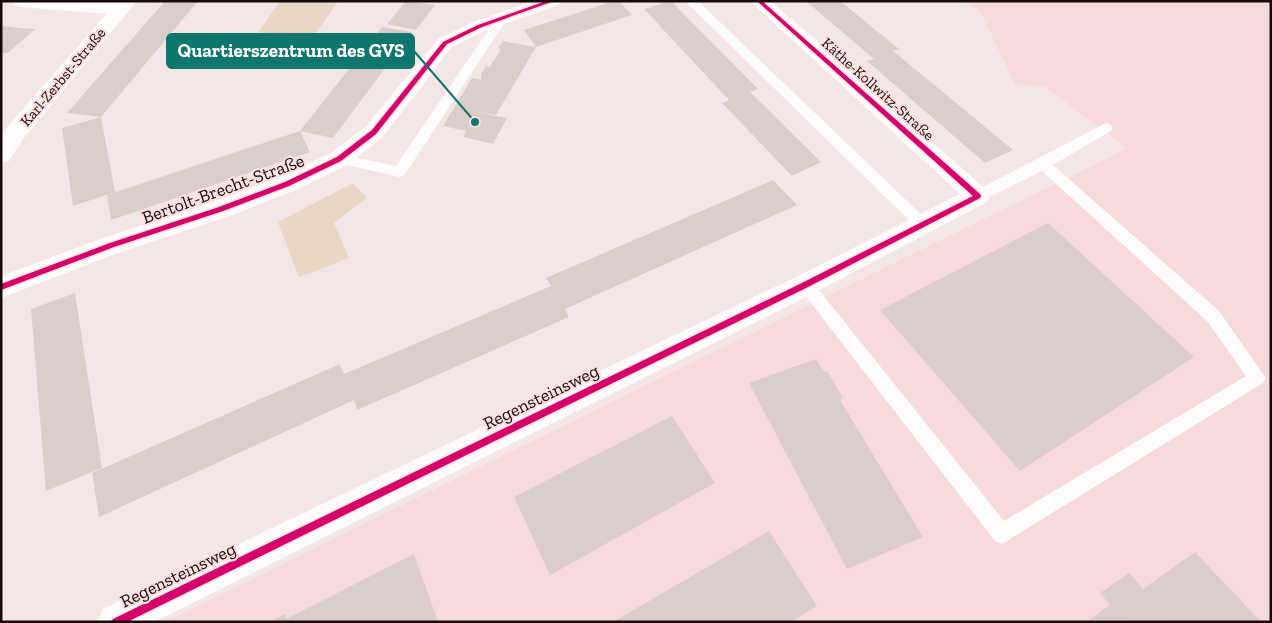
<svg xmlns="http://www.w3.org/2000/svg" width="1272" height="623" font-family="'Zilla Slab',serif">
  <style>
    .built { fill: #f7dada }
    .green { fill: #ead6c4 }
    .building { fill: #dbceca }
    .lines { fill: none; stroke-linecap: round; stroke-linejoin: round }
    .lane { fill: #fdfbfb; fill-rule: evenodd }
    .street { fill: #fdfbfb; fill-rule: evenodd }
    .cycleway-casing { stroke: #fae0e0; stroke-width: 3 }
    .cycleway { fill: #d6006c; fill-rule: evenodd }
    .labels { text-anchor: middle; stroke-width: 4.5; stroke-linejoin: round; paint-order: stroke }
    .far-street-label { font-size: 15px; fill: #170a0a; stroke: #fae0e0 }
    .street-label { font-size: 18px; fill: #170a0a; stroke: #fae0e0 }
    .leader { fill: none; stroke: #0f766e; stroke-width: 2 }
    .callout-dot { fill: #0f766e; stroke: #fae0e0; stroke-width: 2 }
    .callout { fill: #0f766e; stroke: #0f766e; stroke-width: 2 }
    .callout-label { font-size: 19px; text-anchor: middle; font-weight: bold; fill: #fff }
  </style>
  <rect width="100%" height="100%" fill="#f4e6e6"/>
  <!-- built -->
  <path class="built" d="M962,1H1271V622H165L1128,148L1045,87L1015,84L980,11Z"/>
  <!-- green -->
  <g class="green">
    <path d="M280,1H338L308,45L254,38Z"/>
    <path d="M353,183L367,198L334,223L349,258L299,277L278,222Z"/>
  </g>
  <!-- building -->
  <g class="building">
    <path d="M165,1H198L101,117L67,113Z"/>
    <path d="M406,1L435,5L416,30L387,24Z"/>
    <path d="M614,1H619L632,15L536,47L524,30Z"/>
    <path d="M671,1L758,89L750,92L821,162L792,176L722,103L729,100L644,9Z"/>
    <path d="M806,1H840L899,49L893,51L1013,150L985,163L867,61L874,59Z"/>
    <path d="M1,26L20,28L35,29L8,53H1Z"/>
    <path d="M382,27L412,32L333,138L300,131Z"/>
    <path d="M503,41L536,47L496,115L471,111L507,118L493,144L463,137L466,131L443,126L472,78L481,80V74L486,66L490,67L501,49L498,48Z"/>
    <path d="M101,117L115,192L73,206L62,128Z"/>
    <path d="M300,131L310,152L111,220L107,195Z"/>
    <path d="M773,180L797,205L565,309L569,317L357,410L354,400L99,517L92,473L340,364L344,374L551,286L546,278Z"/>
    <path d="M1048,223L1194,357L1020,471L880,310Z"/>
    <path d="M75,293L102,468L46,491L31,309Z"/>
    <path d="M816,359L824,372L827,371L843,398L840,400L923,537L847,569L749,383Z"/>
    <path d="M672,416L715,483L550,575L514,497Z"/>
    <path d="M769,531L817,606L791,622H613Z"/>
    <path d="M1195,552L1261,622L1089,620L1110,605L1100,593L1129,573L1143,589Z"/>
    <path d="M414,554L438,622H270L285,614L286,619Z"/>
  </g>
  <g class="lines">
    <!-- lane -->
    <g class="lane">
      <path d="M685,1H698L928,221L930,225L928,229H918Z"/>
      <path d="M501,15L507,19L404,176L399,177L334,162L332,159L339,154L396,166L497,17Z"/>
      <path d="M1106,123L1111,125L1113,128L1111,131L1053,165L1219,311L1266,378L1263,383L1002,544L995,541L797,285L799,280L805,279L811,280L1004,521L1246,376L1207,321L1042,171L983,200H973L971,196L973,192Z"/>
    </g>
    <!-- street -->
    <g class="street">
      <path d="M11,1H137L24,138L9,161L1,163V136L8,126L106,14L20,7L13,5Z"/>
      <path d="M533,1H561L559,5L487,30L452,47L382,138L347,165L296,190L230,216L121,252L1,298V276L103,238L212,202L278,178L331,153L366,126L438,39L473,22Z"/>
      <path d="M750,1H771L987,190L990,196L987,202L814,293L154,622H98L103,609L796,277L960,194Z"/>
    </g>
    <defs>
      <g id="cycleway">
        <path d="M546,1H554L482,27L447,44L376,134L341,161L289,186L223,211L114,247L1,290V284L110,243L219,207L285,182L337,157L372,130L443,42L478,25Z"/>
        <path d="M757,1H762L980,194L981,196L980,198L808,287L127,622H111L113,619L802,283L973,196Z"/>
      </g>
    </defs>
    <!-- cycleway casing -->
    <use href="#cycleway" class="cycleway-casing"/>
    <!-- cycleway -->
    <use href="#cycleway" class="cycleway"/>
  </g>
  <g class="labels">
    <!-- far-street labels -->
    <g class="far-street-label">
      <text transform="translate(63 77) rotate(-50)" y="5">Karl-Zerbst-Straße</text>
      <text transform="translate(878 89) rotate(42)" y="5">Käthe-Kollwitz-Straße</text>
    </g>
    <!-- street labels -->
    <g class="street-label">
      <text transform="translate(223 189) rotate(-20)" y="6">Bertolt-Brecht-Straße</text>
      <text transform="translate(541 397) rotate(-26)" y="6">Regensteinsweg</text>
      <text transform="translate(178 575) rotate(-26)" y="6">Regensteinsweg</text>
    </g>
  </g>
  <!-- callouts -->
  <path class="leader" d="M475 122L414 51"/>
  <circle class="callout-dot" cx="475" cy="122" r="5"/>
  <rect class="callout" x="167" y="34" width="247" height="34" rx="5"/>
  <g class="callout-label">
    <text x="291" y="57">Quartierszentrum des GVS</text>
  </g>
  <!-- border -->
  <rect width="1272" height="623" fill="none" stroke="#170a0a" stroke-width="5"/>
</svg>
